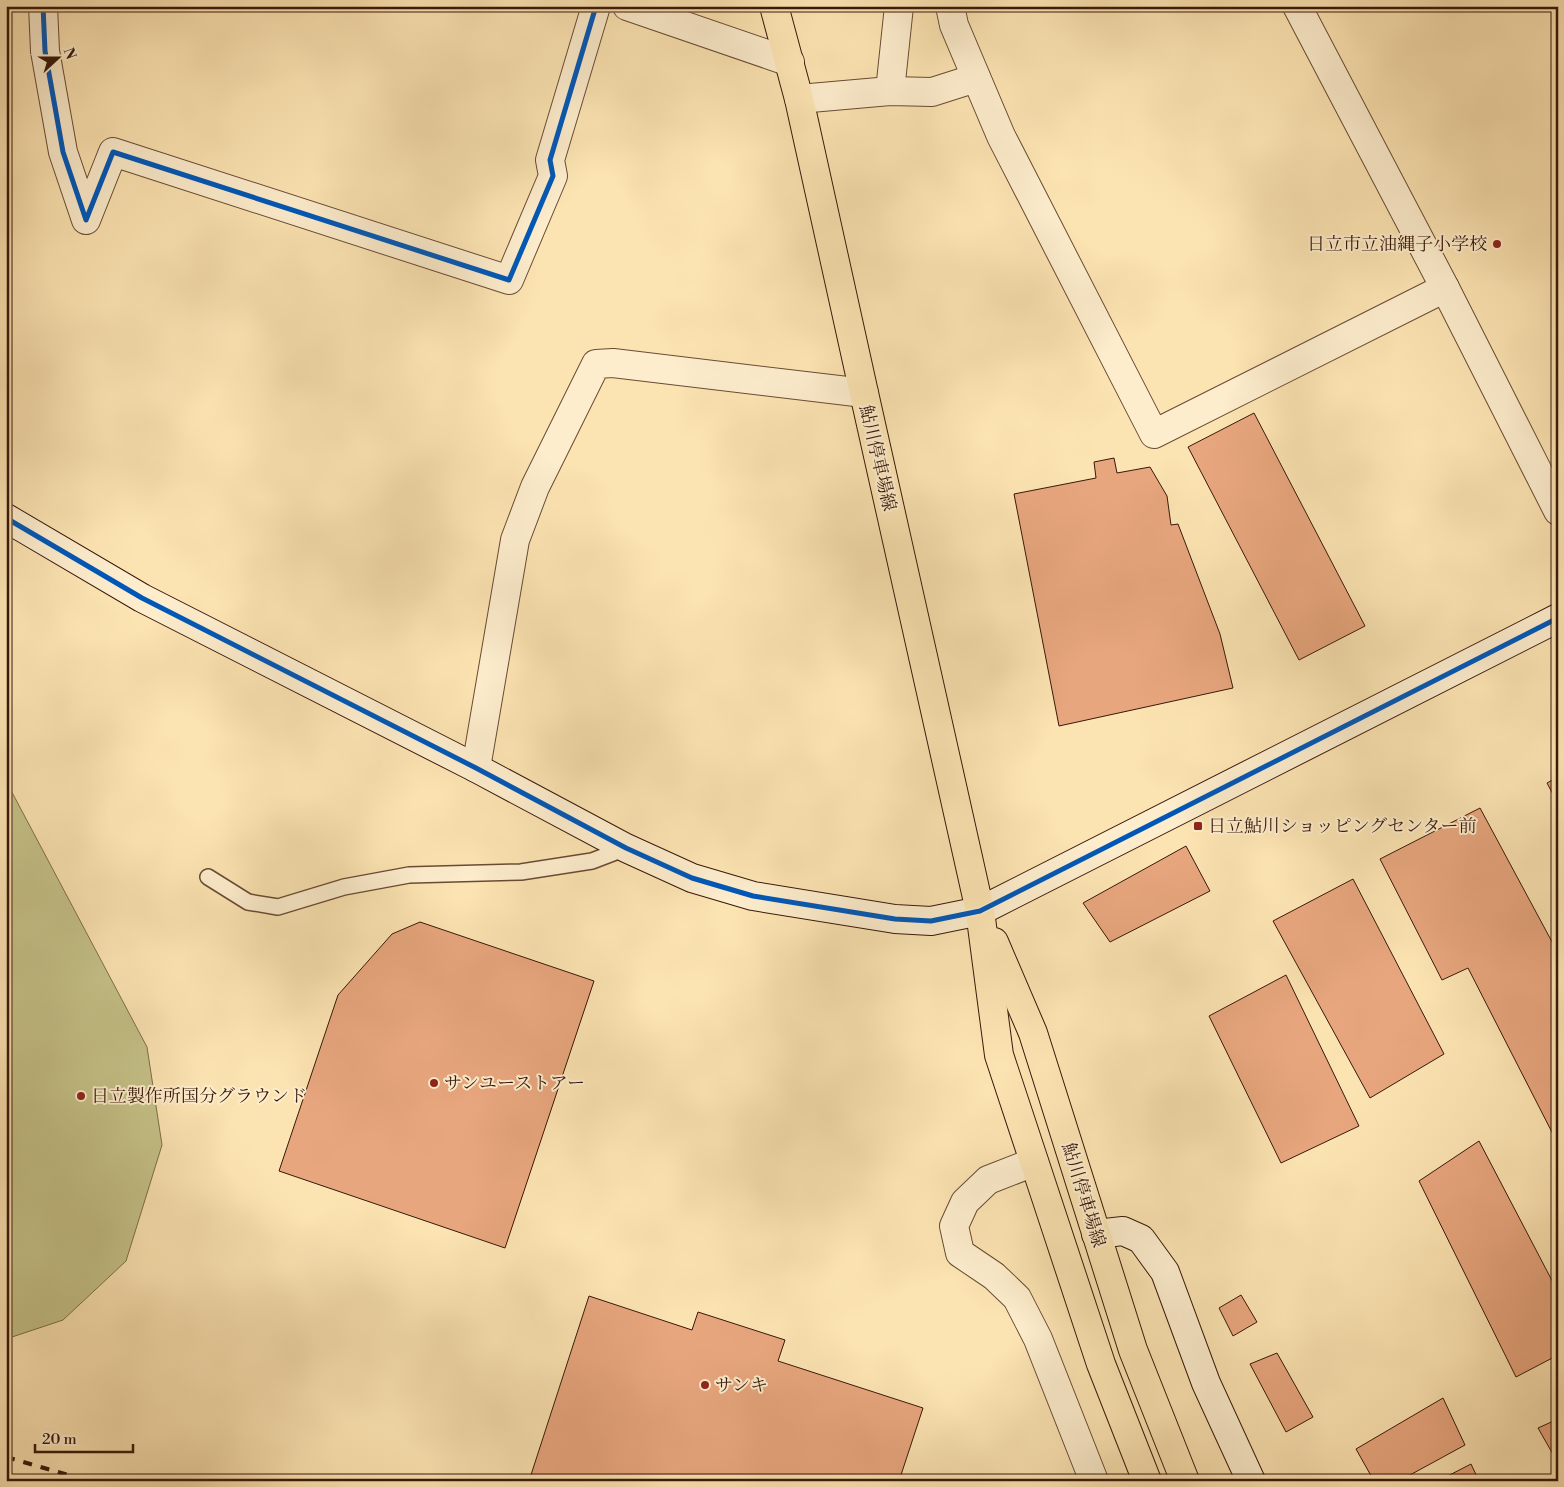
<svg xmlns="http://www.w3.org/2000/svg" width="1564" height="1487" font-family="'Libre Bodoni','Noto Serif JP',serif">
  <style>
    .green { fill: #c5c288; stroke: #7e6d49 }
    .building { fill: #e8a67e; stroke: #38180a }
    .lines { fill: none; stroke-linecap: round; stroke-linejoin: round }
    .lane-casing { stroke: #694b34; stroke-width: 18 }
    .street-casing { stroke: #694b34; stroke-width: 30 }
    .secondary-casing { stroke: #38180a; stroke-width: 30 }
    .primary-casing { stroke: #38180a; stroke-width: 30 }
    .lane { stroke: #fdedcd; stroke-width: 15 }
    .street { stroke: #fdedcd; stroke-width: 28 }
    .secondary { stroke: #fdedcd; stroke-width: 28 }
    .primary { stroke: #fce4b2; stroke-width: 28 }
    .rail { stroke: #38180a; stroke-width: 4; stroke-dasharray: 9 9; stroke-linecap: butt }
    .cycleway-casing { stroke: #fdedcd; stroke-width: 8 }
    .cycleway { stroke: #0057b8; stroke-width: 5 }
    .poi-dot { fill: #8f2418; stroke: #fdedcd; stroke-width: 2 }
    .labels { text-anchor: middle; stroke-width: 4; stroke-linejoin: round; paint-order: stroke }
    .poi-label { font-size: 18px; fill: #38180a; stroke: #fdedcd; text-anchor: start }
    .street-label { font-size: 18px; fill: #38180a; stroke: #fdedcd }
  </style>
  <rect width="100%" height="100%" fill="#fce4b2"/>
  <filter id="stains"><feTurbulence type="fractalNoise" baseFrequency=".004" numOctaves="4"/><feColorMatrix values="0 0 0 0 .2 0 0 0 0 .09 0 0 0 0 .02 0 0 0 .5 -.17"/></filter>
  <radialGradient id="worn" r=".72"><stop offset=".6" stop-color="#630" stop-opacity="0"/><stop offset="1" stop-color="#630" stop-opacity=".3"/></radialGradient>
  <!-- green -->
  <path class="green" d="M6,781L147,1047L162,1145L126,1261L63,1320L6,1339Z"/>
  <!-- building -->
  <g class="building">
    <path d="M1254,413L1365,626L1299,660L1188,447Z"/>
    <path d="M1114,458L1117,473L1150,467L1167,496L1171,525L1178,524L1220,634L1233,688L1059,726L1014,494L1096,478L1094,462Z"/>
    <path d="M1558,777V804L1547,783Z"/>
    <path d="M1480,808L1558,953V1144L1468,968L1442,980L1380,859Z"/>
    <path d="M1186,846L1210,891L1110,942L1083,903Z"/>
    <path d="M1353,879L1444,1054L1370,1098L1273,921Z"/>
    <path d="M420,922L594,981L505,1248L279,1171L338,995L392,934Z"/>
    <path d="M1286,975L1359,1126L1281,1163L1209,1016Z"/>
    <path d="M1479,1141L1558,1292V1355L1516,1377L1419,1181Z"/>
    <path d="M1241,1295L1257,1322L1233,1336L1219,1308Z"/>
    <path d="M589,1296L692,1330L698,1312L785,1340L778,1361L923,1408L899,1481H529Z"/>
    <path d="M1277,1353L1313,1417L1286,1432L1250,1364Z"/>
    <path d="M1443,1398L1465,1445L1399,1481H1374L1356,1449Z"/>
    <path d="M1558,1419V1463L1538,1428Z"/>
    <path d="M1471,1464L1479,1481H1438Z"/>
  </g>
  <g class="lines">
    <defs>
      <path id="lane" d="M208,877L248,902L278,907L344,887L409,875L521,872L592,861L626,848"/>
      <g id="street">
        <path d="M43,6L45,51L63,152L86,220L113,152L509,280L553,176L550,160L596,6"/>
        <path d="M627,6L790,62"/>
        <path d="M950,6L954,25L1001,136L1154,434L1445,288"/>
        <path d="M1297,6L1445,288L1558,511"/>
        <path d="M890,91L899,6"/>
        <path d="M799,99L890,91L932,92L976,78"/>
        <path d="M476,768L515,540L535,487L596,364L613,363L864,393"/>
        <path d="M1034,1162L988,1180L965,1202L954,1226L960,1253L994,1276L1017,1298L1038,1339L1094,1481"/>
      </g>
      <g id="secondary">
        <path d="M6,518L142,598L476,768L626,848L692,878L753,896L895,919L931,921L980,911L1558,618"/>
        <path d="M1096,1234L1123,1231L1141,1239L1165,1272L1206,1383L1251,1481"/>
      </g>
      <g id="primary">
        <path d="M774,6L799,99L864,393L980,911L999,1055L1101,1364L1147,1481"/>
        <path d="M994,942L1033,1033L1133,1350L1185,1481"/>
      </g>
    </defs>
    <!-- lane casing -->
    <use href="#lane" class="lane-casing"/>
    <!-- street casing -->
    <use href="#street" class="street-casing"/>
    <!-- secondary casing -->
    <use href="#secondary" class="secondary-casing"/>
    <!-- primary casing -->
    <use href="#primary" class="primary-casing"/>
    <!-- lane -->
    <use href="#lane" class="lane"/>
    <!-- street -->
    <use href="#street" class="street"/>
    <!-- secondary -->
    <use href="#secondary" class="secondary"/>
    <!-- primary -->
    <use href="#primary" class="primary"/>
    <!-- rail -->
    <g class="rail">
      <path d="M6,1457L89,1481"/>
      <path d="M6,1476L23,1481"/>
    </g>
    <defs>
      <g id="cycleway">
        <path d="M43,6L45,51L63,152L86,220L113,152L509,280L553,176L550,160L596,6"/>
        <path d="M6,518L142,598L476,768L626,848L692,878L753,896L895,919L931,921L980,911L1558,618"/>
      </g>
    </defs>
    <!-- cycleway casing -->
    <use href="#cycleway" class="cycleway-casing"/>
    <!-- cycleway -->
    <use href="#cycleway" class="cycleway"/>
  </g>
  <!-- markers -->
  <g class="poi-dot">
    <circle cx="1497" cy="244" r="5"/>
    <rect x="1193" y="821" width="10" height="10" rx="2.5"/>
    <circle cx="434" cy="1083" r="5"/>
    <circle cx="81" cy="1096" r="5"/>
    <circle cx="705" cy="1385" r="5"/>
  </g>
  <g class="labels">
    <!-- poi labels -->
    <g class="poi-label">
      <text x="1487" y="250" text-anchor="end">日立市立油縄子小学校</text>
      <text x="1208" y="832">日立鮎川ショッピングセンター前</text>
      <text x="444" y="1089">サンユーストアー</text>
      <text x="91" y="1102">日立製作所国分グラウンド</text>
      <text x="715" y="1391">サンキ</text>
    </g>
    <!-- street labels -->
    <g class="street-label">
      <text transform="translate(878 458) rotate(77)" y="6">鮎川停車場線</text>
      <text transform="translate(1084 1195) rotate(73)" y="6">鮎川停車場線</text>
    </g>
  </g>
  <!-- margin -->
  <rect width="1564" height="1487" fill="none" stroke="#fce4b2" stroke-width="25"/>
  <rect x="8" y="8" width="1549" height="1472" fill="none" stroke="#38180a" stroke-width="2.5"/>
  <rect x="12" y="12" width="1539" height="1462" fill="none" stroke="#38180a"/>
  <!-- north arrow -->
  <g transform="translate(58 58) rotate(69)" stroke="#fdedcd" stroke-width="4" paint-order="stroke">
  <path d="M0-4L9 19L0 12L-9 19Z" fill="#38180a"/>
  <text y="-8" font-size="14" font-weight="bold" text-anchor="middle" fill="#38180a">N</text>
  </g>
  <!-- scale -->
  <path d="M35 1444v8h98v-8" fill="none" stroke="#38180a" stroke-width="2.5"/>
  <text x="42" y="1444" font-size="15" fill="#38180a" stroke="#fdedcd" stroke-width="4" paint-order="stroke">20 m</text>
  <rect width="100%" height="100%" filter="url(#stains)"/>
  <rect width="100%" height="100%" fill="url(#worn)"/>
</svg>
